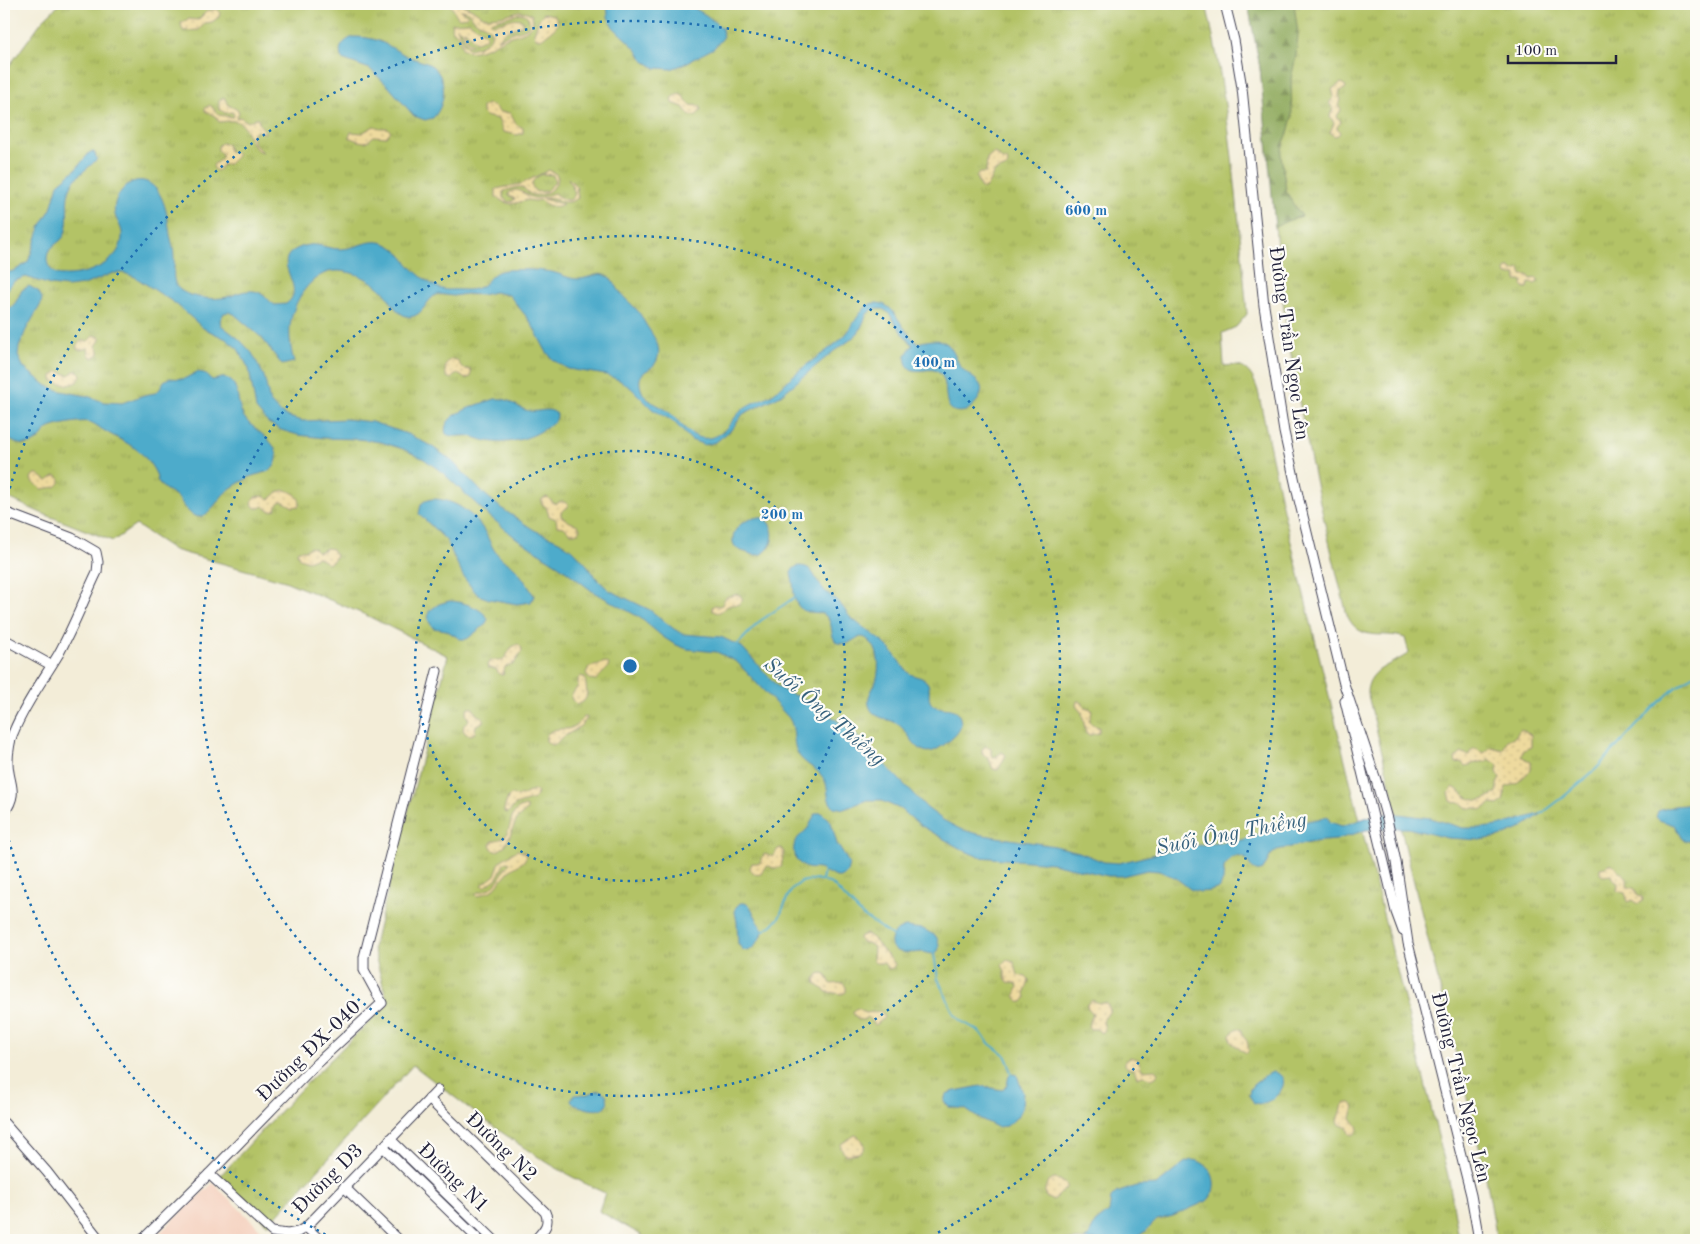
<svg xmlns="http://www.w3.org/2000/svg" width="1700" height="1244" font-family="'Old Standard TT',serif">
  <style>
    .built { fill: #f5d3c1 }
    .grass { fill: url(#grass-tufts); stroke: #6a7250 }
    .forest { fill: url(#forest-firs); stroke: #58664b }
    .sand { fill: url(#sand-dots); stroke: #887e6c; fill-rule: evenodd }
    .water { fill: #4dabcb; stroke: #386683 }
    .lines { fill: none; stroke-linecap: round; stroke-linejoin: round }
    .stream { stroke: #4dabcb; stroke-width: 2 }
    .minor-casing { stroke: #414053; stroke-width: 11 }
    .minor { stroke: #fff; stroke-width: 9 }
    .ring { fill: none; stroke: #1f6fb2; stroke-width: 2.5; stroke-dasharray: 2.5 5 }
    .labels { text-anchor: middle; stroke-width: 4.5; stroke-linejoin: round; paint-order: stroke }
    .street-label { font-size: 20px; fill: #22223b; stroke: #fdfcf7 }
    .water-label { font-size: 21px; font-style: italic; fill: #35607c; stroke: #fdfcf7 }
    .centre { fill: #1f6fb2; stroke: #fdfcf7; stroke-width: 2.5 }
    .ring-label { font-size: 15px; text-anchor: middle; font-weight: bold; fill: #1f6fb2; stroke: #fdfcf7; stroke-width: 4.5; stroke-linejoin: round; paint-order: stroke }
  </style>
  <defs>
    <pattern id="grass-tufts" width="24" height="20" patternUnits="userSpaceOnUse" patternTransform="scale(1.25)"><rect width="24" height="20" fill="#b3c366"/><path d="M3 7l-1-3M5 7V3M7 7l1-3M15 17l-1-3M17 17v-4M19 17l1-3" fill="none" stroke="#9aa759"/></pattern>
    <pattern id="forest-firs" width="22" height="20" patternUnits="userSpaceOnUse" patternTransform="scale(1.25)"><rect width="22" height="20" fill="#8ea95b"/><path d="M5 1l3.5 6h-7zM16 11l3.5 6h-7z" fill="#74894c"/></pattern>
    <pattern id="sand-dots" width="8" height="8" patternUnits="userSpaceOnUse" patternTransform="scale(1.25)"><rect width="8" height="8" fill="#eeda9e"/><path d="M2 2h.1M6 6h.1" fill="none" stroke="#ccbb89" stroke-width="1.8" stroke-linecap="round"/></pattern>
  </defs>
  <rect width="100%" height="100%" fill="#fdfcf7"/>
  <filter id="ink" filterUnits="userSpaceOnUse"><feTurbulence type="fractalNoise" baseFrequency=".02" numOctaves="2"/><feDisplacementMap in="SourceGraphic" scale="10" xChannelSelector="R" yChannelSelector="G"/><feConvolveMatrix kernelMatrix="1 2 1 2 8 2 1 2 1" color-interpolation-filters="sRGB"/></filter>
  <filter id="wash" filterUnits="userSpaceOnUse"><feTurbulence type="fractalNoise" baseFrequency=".0096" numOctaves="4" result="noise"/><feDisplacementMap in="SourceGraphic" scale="20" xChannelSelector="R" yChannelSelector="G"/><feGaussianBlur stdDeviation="1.12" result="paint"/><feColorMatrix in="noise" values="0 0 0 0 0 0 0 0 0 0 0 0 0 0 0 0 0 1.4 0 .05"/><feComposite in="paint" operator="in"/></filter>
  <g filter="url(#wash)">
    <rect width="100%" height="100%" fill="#f3edd8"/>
    <!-- built -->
    <path class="built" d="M213,1183L271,1240H152Z"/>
    <!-- grass -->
    <g class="grass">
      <path d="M60,4H1206C1230,106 1238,210 1247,314L1236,327L1222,333L1224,366C1245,363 1252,372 1258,391L1283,510L1449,1180L1459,1240H642L643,1236L599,1211L605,1193C535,1162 474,1112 413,1065L268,1225L218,1178L300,1090L388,1003L373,948L448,656L368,616L285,581L174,550L136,525L113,541L41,513L4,496V73L42,21Z"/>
      <path d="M1248,4H1696V1240H1497L1485,1171L1367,691C1370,667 1393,665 1409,653L1405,638C1383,630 1360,644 1347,615C1319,504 1294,392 1280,278C1270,186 1269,93 1248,4Z"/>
    </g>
    <!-- forest -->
    <path class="forest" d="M1248,4H1294L1298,34L1296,55L1291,79L1292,117L1288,133L1283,145L1281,155L1286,190L1293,204L1302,216L1287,221L1275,227L1260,68Z"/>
    <!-- sand -->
    <g class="sand">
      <path d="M448,4C456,4 465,5 472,9C478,13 481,16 487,17L501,16L519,11L527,12L532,15L533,23C526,35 517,33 506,38C492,45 486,50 469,52L462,48L459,36L451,28L452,23L469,22L485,33L486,36L485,39L476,42C470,39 470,32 464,30L468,42L473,44L470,46L466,43L462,31L457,28L464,44L469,49C478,48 501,38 487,27C483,24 479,24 476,21C470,15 469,10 460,10L468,15L467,17L459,18C454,14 454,7 448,4ZM520,13C524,14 528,15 529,20C532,30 518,30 511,33C506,35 501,38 497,40L506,31L522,25L523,21C515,14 503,24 492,24L490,22Z"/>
      <path d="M217,9L220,12L219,17L212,22L205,23L199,30L184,31L182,29L181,23L188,19L198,20L207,11Z"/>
      <path d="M544,13L554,15C561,23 557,27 549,33C544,36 544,39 538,39L535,37L534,33C537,26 538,17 544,13Z"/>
      <path d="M1341,83L1346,86L1345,89L1340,91L1339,95L1341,100L1338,105L1341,110L1337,116L1341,122L1337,127L1340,133L1338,135L1334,136L1330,132L1334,123L1330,116L1333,108L1329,103L1334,97L1332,89Z"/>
      <path d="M679,94L683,96L690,105L700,106L701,110C698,114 695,118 689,115L683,107L672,103L673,97Z"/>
      <path d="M224,97L228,105L238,110L239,113L236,118L240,117L248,122L256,118H258L260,125L265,131V133L256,131L253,134C251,143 257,147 263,152C247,150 251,124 235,121C230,120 224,122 219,122L215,116L205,111V108L210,105L219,115L233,117L234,115L232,112L225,113L219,109V101Z"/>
      <path d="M488,104L494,106L499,112L510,113L516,124L523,128V133L517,135L503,132L498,119L485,116L482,113V107Z"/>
      <path d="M374,126L380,128H387L391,131L386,137L374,136C372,137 370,140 368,141C364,144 352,139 349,137L351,132L362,133Z"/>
      <path d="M221,143L227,144L229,151L236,153L237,156L229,164H223L219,170L217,171L214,169L213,165L222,158V155L218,150V146Z"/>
      <path d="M993,153L997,154L1002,160H1007L1008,164L1007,167L994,172L987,187L983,189L980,187L976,177L979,173H986L987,158Z"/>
      <path d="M549,170L556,174L558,178C556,189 544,197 533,195C527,194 526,188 520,187C515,187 509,190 504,191L503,194V198L509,202L513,201L515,199L509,196V193C519,185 524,196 534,198C541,199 547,195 554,193C561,198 571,206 575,193L568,178L576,186L578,198C564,208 557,196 543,199L563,204C556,209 547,206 540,200L535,201L528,200L512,204L504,202L496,197V189L521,184ZM542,174L553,175L555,182L546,191L536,192L532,187C531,181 536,177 542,174Z"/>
      <path d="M1507,268H1510L1514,271L1520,269L1522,275H1528L1531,279L1537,278L1538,282L1535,284L1529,283L1528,288H1524L1522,286L1523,281H1516L1517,275H1507L1505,272Z"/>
      <path d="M94,335L100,337V340L96,346L99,350V354L93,358L89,355L88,348L80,350L77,349L76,346L81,341H88Z"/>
      <path d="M451,359L457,360L462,368L471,370V377L465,379L457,373L451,379L447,377C444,371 444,363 451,359Z"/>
      <path d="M58,371L69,375L74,371H78L81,374C79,388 62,386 52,380V376Z"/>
      <path d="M34,474H38L47,481L54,476H57L60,479V483L56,487L42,489L32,482L31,478Z"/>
      <path d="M284,490C292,491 298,495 300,502L299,506L293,507L282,501L278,503L276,509C271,513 267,509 263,506L259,508H255L252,504V500L255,497L262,496L270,499L278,492Z"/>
      <path d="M547,497L555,504L562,501L568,504V507L561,512V516L570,522L578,525L580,529L578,533H570L564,527L557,526L556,519L549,516L546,507L541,503L542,499Z"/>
      <path d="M310,547L314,548L318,552L327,548L332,549L336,555L334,560L328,564L318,557L308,561L299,558L297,553L298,550H306Z"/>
      <path d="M736,594L740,595L743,600L739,604C737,605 734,604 731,605C722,607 721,617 712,610V607L714,605L719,606L722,605C727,592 727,599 736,594Z"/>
      <path d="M518,644L521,647L522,651L514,664L505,667L503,675L499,674L496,669L488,668L487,665C491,657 498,662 504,659L512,647Z"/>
      <path d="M604,662L609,664L608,668L596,680L589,679L586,673L589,667L599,665Z"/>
      <path d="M581,676L585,678L587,692L586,698L583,702L577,705L572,700L571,696L578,686V679Z"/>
      <path d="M1077,701H1080L1085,707L1091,709L1092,712L1089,721L1092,725L1099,727V733L1090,735L1086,734L1082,713L1076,706Z"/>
      <path d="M468,708H473L476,714L483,718V722L476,725L475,733L471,735L466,734L463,730L464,725L469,720L466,714Z"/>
      <path d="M584,717H587C584,729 564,733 556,744L551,745L546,741V735C562,721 567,739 584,717Z"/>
      <path d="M1520,729L1531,735V747L1524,750L1521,756L1531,762V770L1516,784L1506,787L1503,801L1498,805L1491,804L1481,810L1476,808H1467L1460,802L1455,803L1451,801L1449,792L1453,787C1462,791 1469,803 1482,800C1488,799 1491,794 1497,793V784L1500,778L1497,772L1498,765L1489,759L1485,762C1479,761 1472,765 1465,766L1461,762L1456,763L1455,758L1462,753L1469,755C1472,744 1478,751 1484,753L1491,747L1503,750L1507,740L1516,736Z"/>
      <path d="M986,746L991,748V754L993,757H996L1002,752L1006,755L998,770L993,769L989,759L982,753V749Z"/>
      <path d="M533,790L538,792L534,799L515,805L508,813L504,812V809L508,797L511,795L522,796Z"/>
      <path d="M525,806L527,807V810C524,813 521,815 518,818C511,828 509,851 494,851L490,845C493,837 501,842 506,835C514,822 507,812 525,806Z"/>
      <path d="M781,848L784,852L781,867L776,869L769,866L765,867L761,874C755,876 752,873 750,868L752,863H760L764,854L773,856L778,849Z"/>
      <path d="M517,850L525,852L527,856L523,862L509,871L493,890L478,896L475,894C480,891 488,891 493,886C501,879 503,869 510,863L507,862L504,864L497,878L485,887L482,885L495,875L500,861Z"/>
      <path d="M1608,864C1616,865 1614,867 1619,871C1626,877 1628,875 1627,886L1635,889L1637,894L1643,898L1642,902L1638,904L1633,900L1628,902L1625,893L1617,891L1618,883L1613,880L1611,875L1603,876L1600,874V868L1606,867Z"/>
      <path d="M866,934C876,939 879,947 887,955C890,959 893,960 895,964L893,968L888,969L884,963H876L873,960L874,947L870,944L861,942L859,939L860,936Z"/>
      <path d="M1007,960L1014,962L1018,975L1026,977L1029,980L1025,992L1026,998L1023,1002H1020C1014,997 1015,994 1018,988L1017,984L1008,982L1005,978V971L1002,965Z"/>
      <path d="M822,973L826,974L831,984L843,983L846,987V992L842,994L827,992L816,984L815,979L818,974Z"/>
      <path d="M1092,1000L1099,1003H1106L1110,1008L1109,1012L1103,1020L1105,1030L1102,1033L1096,1029H1090L1088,1026L1093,1014L1087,1007V1004Z"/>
      <path d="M857,1008L866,1013L880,1011L883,1014L884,1018L876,1025L873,1024L868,1017L862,1020L857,1019L853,1013L854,1010Z"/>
      <path d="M1237,1028L1242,1030L1243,1036L1247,1041L1249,1050L1247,1053L1241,1050L1231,1042L1230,1035Z"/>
      <path d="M1130,1057L1138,1059L1142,1070L1155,1069L1158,1073L1156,1077L1152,1079L1144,1076L1137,1077L1134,1069L1128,1068L1125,1065V1061Z"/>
      <path d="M1346,1103H1351L1354,1107L1351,1118C1355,1124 1363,1129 1353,1135L1349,1134L1347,1127L1340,1125L1338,1121L1343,1105Z"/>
      <path d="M855,1135C861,1137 869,1146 861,1152C860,1153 847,1155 845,1155L841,1148V1144Z"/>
      <path d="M1054,1179L1060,1180L1066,1184L1067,1187L1055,1199L1051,1200L1046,1197C1043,1189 1046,1182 1054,1179Z"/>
    </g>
    <!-- water -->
    <g class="water">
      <path d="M607,4H687L706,15L722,28L723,38L714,48L682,65L671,69L656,68L644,61L636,49L613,27L608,17Z"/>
      <path d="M353,37C380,37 385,45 407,56C415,60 425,61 432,66C448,78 446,105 433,118L425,120L414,116L389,87L370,69L342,59C337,48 343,41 353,37Z"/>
      <path d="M90,152H94L97,159C89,168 78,174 72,184C63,200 71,217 65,234C61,244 48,245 47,258C47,265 50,270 56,274C79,279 120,265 122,238C123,231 120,226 117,220C111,208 116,195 126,186C132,181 139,179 147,182C165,190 168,219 170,235C172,243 174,250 174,258C175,267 171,278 177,287C181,291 185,293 190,295C203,299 218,300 231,296C238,293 246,290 253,291C262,291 268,301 275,305L286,304C311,286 262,259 304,246C317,242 327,249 340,249C356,249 368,238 384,243C398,248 402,257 411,267C418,275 438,291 449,290C459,289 471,292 480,287C491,281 489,272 506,270C518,269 541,270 552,272C561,274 569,279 578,279C591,279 600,268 612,280C616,284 618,290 622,295C626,300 631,303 635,308C640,312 642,318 645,323C652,335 663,346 657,360C652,373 635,369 641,389C645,402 659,404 669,412C677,419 683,428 692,434C697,437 703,439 709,438C726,436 731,419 743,409C751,402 762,400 771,395C782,388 789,378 799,371C814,358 832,349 846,334C854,325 863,302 876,303C892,303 897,319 905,329C908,334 913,339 917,343C930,340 944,336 952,350C956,356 957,362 961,367C966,374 974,377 979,383C987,393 974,406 966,411C940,417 949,390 943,378C941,374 938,371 934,370C924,368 910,376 906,362C904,355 909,350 913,345L902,333L889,313L883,309H873L867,314L859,332L849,341L834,351L781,395L743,414L732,429L716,442L705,445L691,440L674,422L652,409L631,388L619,380L606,375L568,369L553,360L546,351L530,321L509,295L494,292L482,295L466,294L453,296L438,294C425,299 425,315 410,317C395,315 392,300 383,291C373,280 353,271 338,271C311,270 292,303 290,327C289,339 291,350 294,362L282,365L262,338L234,314L229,312L224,313L220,320L221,325L239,339L252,353L264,376L270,402L278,411L288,417L303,421L345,419L372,422L410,435L431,446L451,460L482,492L501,508L534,530L559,541L574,551L586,564L599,581L609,590L650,610L674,629L683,634L721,637L742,647L777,686L786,692L809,701L845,726L862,741L927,808L943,820L960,829L977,834L1055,846L1079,852L1104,862L1119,863L1184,847L1242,840L1286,825L1328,817L1330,822L1342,826L1371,816L1391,813L1430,818L1463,828H1481L1498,826L1543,813L1520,829L1500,837L1480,840L1447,838L1408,828H1387L1366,830L1336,840L1313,842L1277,850L1271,855L1263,870C1253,875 1251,864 1244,858L1238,856L1231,858L1224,867L1223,881L1219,888L1210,891L1200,892L1190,889L1176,878L1159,871L1147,870L1122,876H1108L1052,863L979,857L961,849L920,825L900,809L880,800H867L844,809L834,807C825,800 830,789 824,779C817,767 803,765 797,752C792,741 796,729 789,718L737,662L717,652L687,649L674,644L663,637L639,617L592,591L561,567L516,538L488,515L442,472L424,459L403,449L381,442L358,439L324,438L298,435L281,430L268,423L256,409L249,369L238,349L226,339L203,328L176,304L135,277L124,273H113L84,285L67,287L50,285L26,277L14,281L4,294V274L16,270L28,262L41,225L51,209L58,184L76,169Z"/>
      <path d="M29,286L38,291L42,298L41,304L26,330L19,347L18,356L24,368L47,386L61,391L87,396L104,402L122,403L144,395L155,393L160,389L164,381L169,378L184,379L197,372L204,373L212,380C219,380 223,375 230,380C241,389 235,408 247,421C257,432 285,446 275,465C271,473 260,473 252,476C243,481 234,485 226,492C219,498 208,517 200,517C187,517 183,501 175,495C169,491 164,490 160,484C157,481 157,477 156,474C153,467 148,461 143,455C132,444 118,439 105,431C99,428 95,423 89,422C82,420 54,425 48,429C44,432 42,437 38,440C27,449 13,444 4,435V311C15,307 17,300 22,290Z"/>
      <path d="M495,399C511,397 515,408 529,411C540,413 548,406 557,414C557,423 552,423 546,428C530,439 507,445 487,441C481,440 475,437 469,436C461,435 453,438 446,434C439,414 481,404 495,399Z"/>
      <path d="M432,499C452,498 473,513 483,529C489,538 491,548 499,556C503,561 509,563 514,567C517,569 533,593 534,596L531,602L517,604L489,599L478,595L471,587L463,576L446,540L419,514L421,504L425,501Z"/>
      <path d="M759,517C779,521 776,553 757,555C752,555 749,553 745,552C739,550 735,549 733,542C732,527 745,519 759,517Z"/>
      <path d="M797,566C801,566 804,566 808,568C814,572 816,581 821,586C826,594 834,597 840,604C846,610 848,617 855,621C864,629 876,635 885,644C894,652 902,667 909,673C914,677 921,676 926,681C933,688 925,699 933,705C941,712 960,702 961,724C961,733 947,743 939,748C919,762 911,734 899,725C889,717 873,720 869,705C867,696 872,691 875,684C880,673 880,653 872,644C862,632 858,638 847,644L837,643C829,635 834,625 827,617C820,610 812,614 805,611C793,606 794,592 793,582C792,578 791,575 791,571Z"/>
      <path d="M449,601C461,601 483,608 488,619L485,625L467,639H460L446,630L433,628L428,620L429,611L439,604Z"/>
      <path d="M1696,804V838L1693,841H1684L1674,825L1659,820L1656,817L1658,811L1674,806Z"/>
      <path d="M821,812L831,822L837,844L849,863L847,873C836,883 830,872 819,869C815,868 811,869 807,868C798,865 792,855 794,846C795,838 803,834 808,828C811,823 813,818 815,814Z"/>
      <path d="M740,903H745L750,906L763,931L762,936L753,948L748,951L743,950L738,944L737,922L735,912L736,907Z"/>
      <path d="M905,927L923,929L936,936C939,943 942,950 934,954C929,954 926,952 922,952C912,953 885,956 892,937C894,931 900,929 905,927Z"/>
      <path d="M1273,1072C1299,1078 1271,1109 1254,1103L1249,1095L1250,1089L1253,1085L1267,1074Z"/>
      <path d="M1013,1074L1017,1075L1023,1093L1022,1108L1017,1117L1007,1126L997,1127L975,1116L965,1109L949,1107L944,1102L946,1094L955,1091L981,1086L1002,1090L1007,1085L1009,1075Z"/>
      <path d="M599,1090L606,1094C615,1117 582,1110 572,1102L571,1099L574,1095L588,1094Z"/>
      <path d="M1191,1160C1212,1160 1222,1187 1207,1201L1173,1216L1157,1220L1146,1231L1131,1240H1084L1089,1236L1095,1223L1109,1212L1111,1198L1116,1193L1137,1186L1156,1185L1163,1180L1184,1163Z"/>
    </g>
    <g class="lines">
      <!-- stream -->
      <g class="stream">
        <path d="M737,645L760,621L795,597"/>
        <path d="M1541,814L1561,799L1596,769L1655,706L1675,688L1696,673"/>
        <path d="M822,880L824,871"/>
        <path d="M763,931L772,925L779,918L788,896L793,888L801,882L816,879L832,884L863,916L893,936"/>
        <path d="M934,954L938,979L954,1014L961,1021L979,1031L990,1044L1005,1055L1009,1064L1011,1074"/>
      </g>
    </g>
  </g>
  <g filter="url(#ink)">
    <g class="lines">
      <defs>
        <g id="minor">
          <path d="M1225,4L1234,40L1242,88L1264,306L1284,432L1299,500L1344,684L1376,780L1387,819L1396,862L1408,943L1471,1195L1479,1240"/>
          <path d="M4,512L72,538L96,552L98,562L97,572C84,599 73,628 58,655C43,680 25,704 14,731C10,739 8,753 8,762C8,784 20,791 4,813"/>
          <path d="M4,639L51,665"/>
          <path d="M1345,701L1396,912L1403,931"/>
          <path d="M429,1099L545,1212C551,1224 543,1231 535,1240"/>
          <path d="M4,1123L47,1172L100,1240"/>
          <path d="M390,1139L494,1240"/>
          <path d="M383,1147L479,1240"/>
          <path d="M209,1174L272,1232L288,1234L298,1232L306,1227L438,1090"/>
          <path d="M344,1187L399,1240"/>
          <path d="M306,1227L320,1240"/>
          <path d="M142,1240L209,1174L317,1063L382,1003L364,970V957L437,671"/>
        </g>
      </defs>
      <!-- minor casing -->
      <use href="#minor" class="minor-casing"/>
      <!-- minor -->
      <use href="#minor" class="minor"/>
    </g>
  </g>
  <!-- distance rings -->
  <g class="ring">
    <circle cx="630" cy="666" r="215"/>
    <circle cx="630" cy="666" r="430"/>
    <path d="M332 1238A645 645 0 0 1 4 822M4 510A645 645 0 1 1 928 1238"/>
  </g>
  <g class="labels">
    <!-- street labels -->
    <g class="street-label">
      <text transform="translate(1290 343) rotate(82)" y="7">Đường Trần Ngọc Lên</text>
      <text transform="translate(308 1050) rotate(-44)" y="7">Đường ĐX-040</text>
      <text transform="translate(1462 1087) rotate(76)" y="7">Đường Trần Ngọc Lên</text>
      <text transform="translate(502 1146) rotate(44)" y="7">Đường N2</text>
      <text transform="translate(454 1177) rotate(44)" y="7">Đường N1</text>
      <text transform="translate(327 1178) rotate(-45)" y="7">Đường D3</text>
    </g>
    <!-- water labels -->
    <g class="water-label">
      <text transform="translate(825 711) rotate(41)" y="7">Suối Ông Thiềng</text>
      <text transform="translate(1231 833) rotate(-11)" y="7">Suối Ông Thiềng</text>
    </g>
  </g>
  <circle cx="630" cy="666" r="8" class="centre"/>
  <g class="ring-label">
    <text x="1086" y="215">600 m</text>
    <text x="934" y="367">400 m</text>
    <text x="782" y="519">200 m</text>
  </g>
  <!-- margin -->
  <rect width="1700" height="1244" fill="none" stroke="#fdfcf7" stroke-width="20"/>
  <!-- scale -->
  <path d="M1508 55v8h108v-8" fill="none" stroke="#22223b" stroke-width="2.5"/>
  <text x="1515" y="55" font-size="15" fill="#22223b" stroke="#fdfcf7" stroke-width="4" paint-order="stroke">100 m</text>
</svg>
